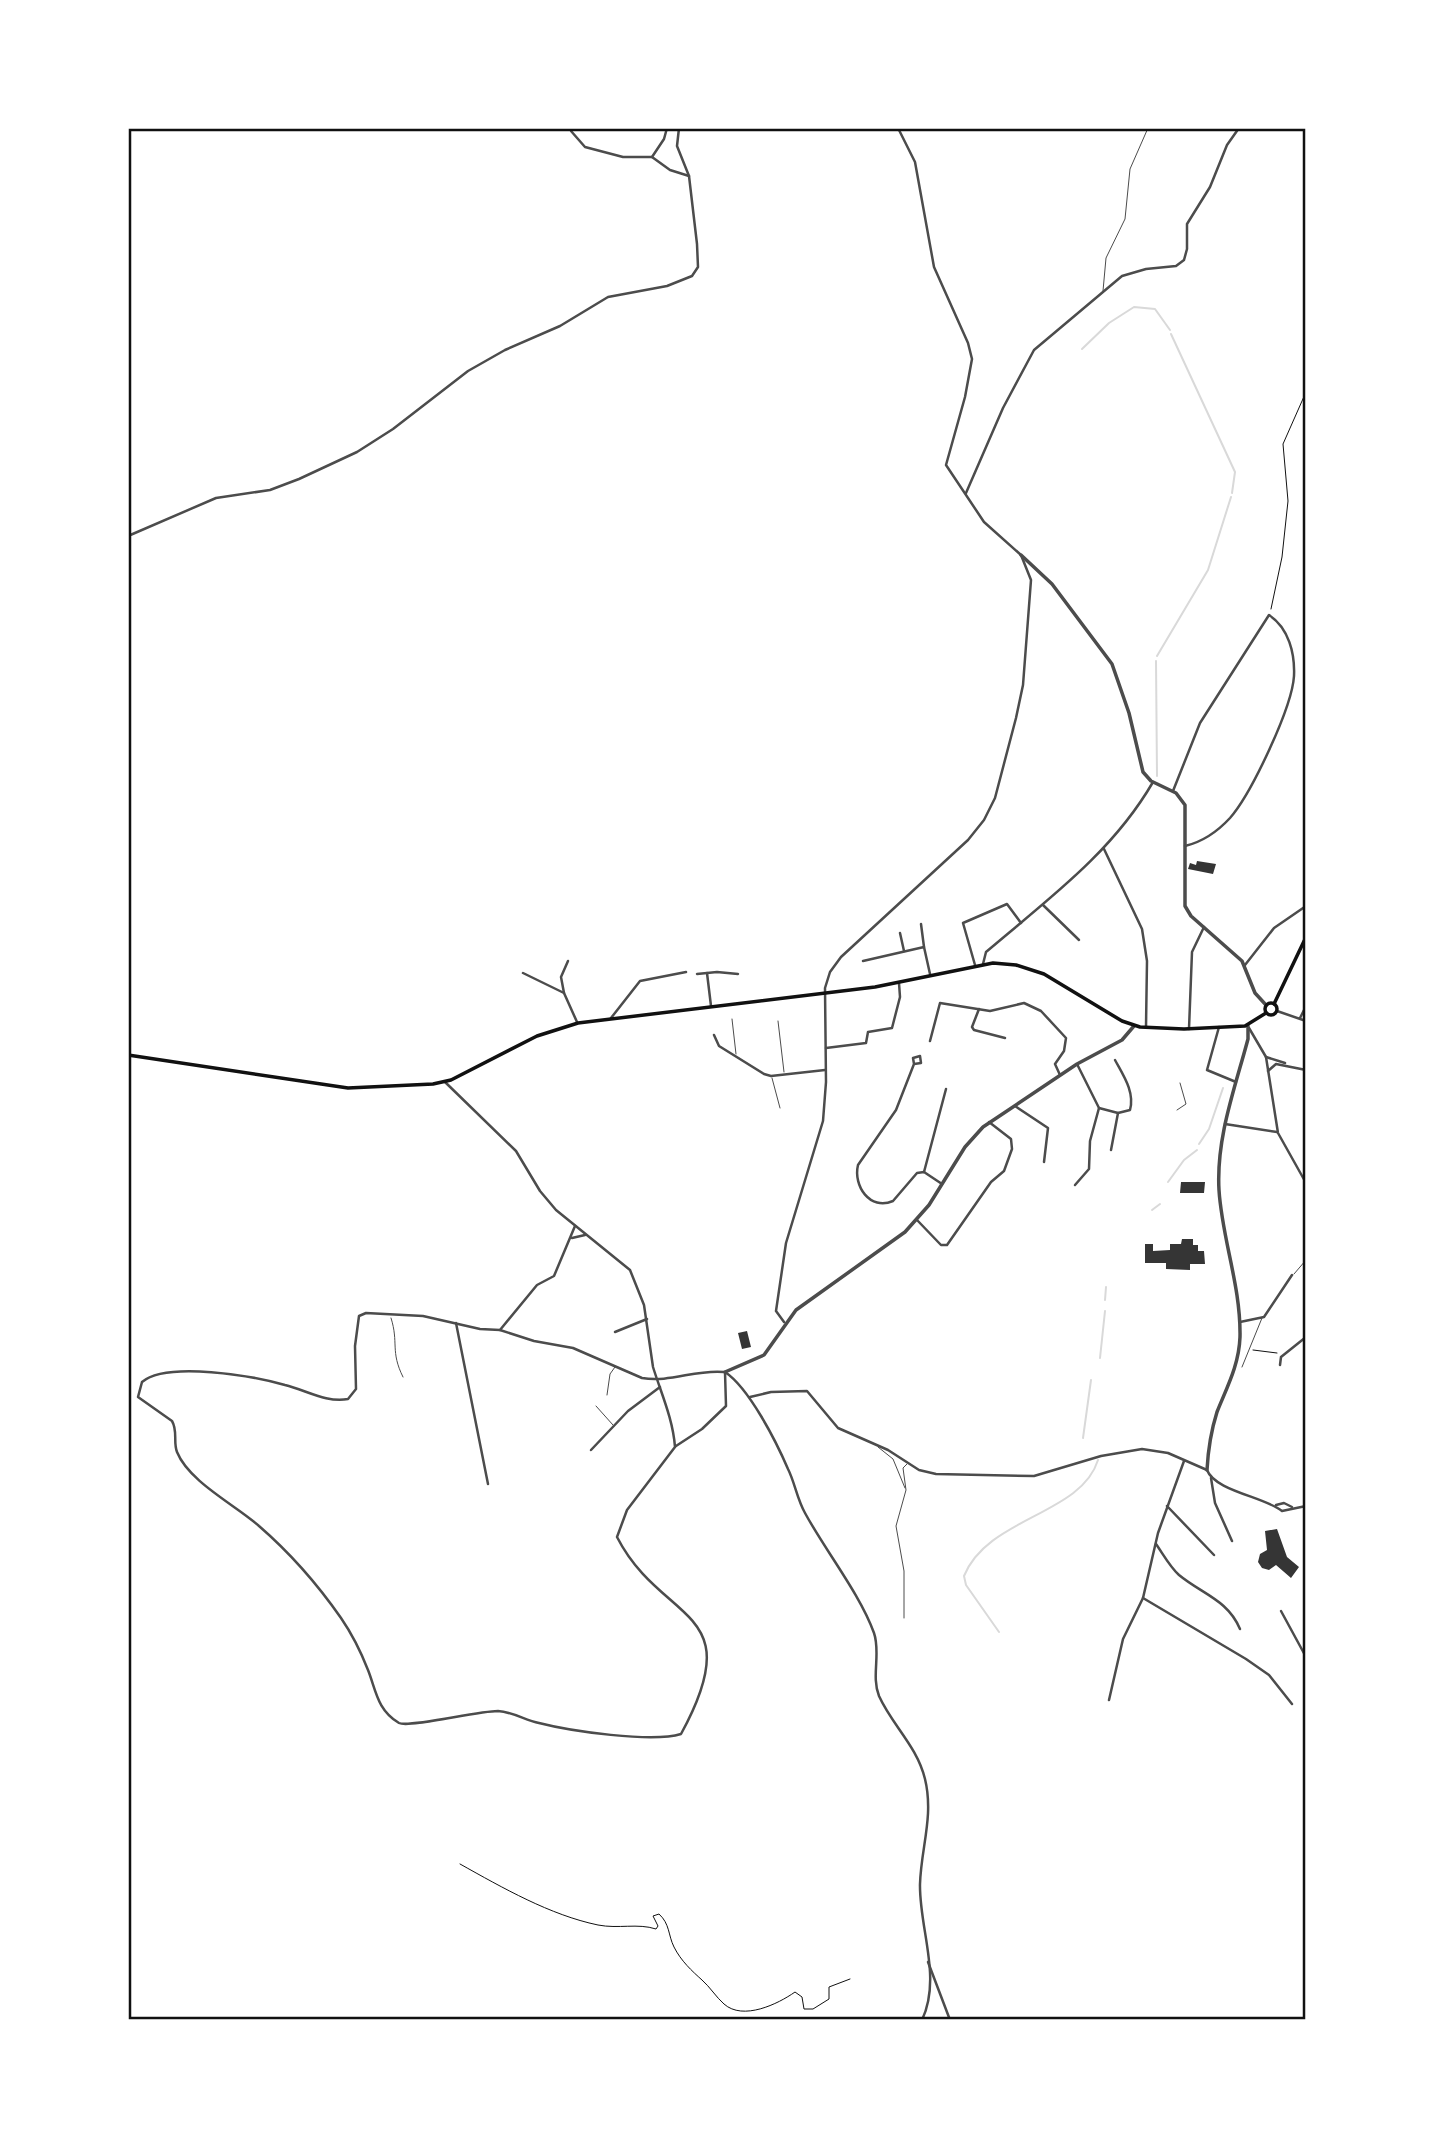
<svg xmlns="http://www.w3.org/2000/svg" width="1434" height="2148" font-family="Roboto,sans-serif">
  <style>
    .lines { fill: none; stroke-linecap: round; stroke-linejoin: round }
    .stream { stroke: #d9d9d9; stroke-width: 2 }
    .building { fill: #353535 }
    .path { stroke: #111; stroke-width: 1 }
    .service { stroke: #4c4c4c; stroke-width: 1 }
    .minor { stroke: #4c4c4c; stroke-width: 2.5 }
    .tertiary { stroke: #4c4c4c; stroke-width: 3.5 }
    .secondary { stroke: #111; stroke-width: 3.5 }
    .neatline { fill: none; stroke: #111; stroke-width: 2.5 }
  </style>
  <rect width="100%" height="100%" fill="#fff"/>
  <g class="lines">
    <!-- stream -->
    <g class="stream">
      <path d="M1171,334L1235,472L1232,493"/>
      <path d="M1082,349L1109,323L1134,307L1155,309L1170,330"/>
      <path d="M1157,656L1208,570L1231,497"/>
      <path d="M1156,661L1157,776"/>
      <path d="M1199,1144L1209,1129L1223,1088"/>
      <path d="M1168,1182L1184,1160L1197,1150"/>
      <path d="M1152,1210L1160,1204"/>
      <path d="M1105,1300L1106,1287"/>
      <path d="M1100,1358L1105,1311"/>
      <path d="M1083,1438L1091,1380"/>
      <path d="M999,1632L966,1585L964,1576C988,1517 1081,1515 1098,1460"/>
    </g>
  </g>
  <!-- building -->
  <g class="building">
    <path d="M1197,861L1216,864L1213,874L1188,869L1190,863L1196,865Z"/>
    <path d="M1181,1182H1205L1204,1193H1180Z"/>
    <path d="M1182,1239H1193V1245H1198V1251H1204L1205,1264H1190V1270L1166,1269V1263H1145V1244H1153V1251L1170,1250V1244H1181Z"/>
    <path d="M747,1331L751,1347L742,1349L738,1333Z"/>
    <path d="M1277,1529L1287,1557L1299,1567L1291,1578L1276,1565L1269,1570L1262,1568L1258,1562L1260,1554L1267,1550L1265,1531Z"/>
  </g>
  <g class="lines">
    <!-- path -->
    <g class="path">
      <path d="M1271,609L1282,557L1288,501L1283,444L1306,392"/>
      <path d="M1253,1350L1277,1353"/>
      <path d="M460,1864C503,1888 550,1915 598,1925C618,1929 638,1923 656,1929L658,1926L653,1916L659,1914C670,1924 668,1935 674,1947C681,1961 692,1971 702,1980C710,1987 716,1997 724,2004C743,2021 778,2004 795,1992L802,1997L804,2009H813L829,1999V1987L850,1979"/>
    </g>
    <!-- service -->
    <g class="service">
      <path d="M1103,291L1106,258L1125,219L1130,169L1148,128"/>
      <path d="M732,1019L736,1054"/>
      <path d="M778,1021L784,1072"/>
      <path d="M772,1078L780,1108"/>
      <path d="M1177,1110L1186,1104L1180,1083"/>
      <path d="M1294,1274L1306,1260"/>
      <path d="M391,1318C399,1343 390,1351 403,1377"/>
      <path d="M1242,1367L1262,1318"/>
      <path d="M607,1395L610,1374L615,1367"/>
      <path d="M596,1406L613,1425"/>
      <path d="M878,1447L893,1459L905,1488"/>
      <path d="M904,1618V1571L896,1526L906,1490L903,1468L907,1464"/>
    </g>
    <!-- minor -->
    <g class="minor">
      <path d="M571,131L585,147L623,157H652L670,170L689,176"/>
      <path d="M652,157L664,139L667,128"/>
      <path d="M966,493L1003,408L1034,350L1122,276L1146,269L1176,266L1184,260L1187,249V224L1210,187L1227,145L1239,128"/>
      <path d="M128,536L216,498L270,490L299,479L357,452L393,429L468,371L505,350L560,326L608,297L667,286L692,276L698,267L697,244L689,176L677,146L679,128"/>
      <path d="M1173,791L1200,723L1269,615C1289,628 1295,654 1294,676C1292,708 1251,794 1230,818C1218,831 1202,842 1185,846"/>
      <path d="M1104,849L1142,929L1147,961L1146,1027"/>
      <path d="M1043,905L1079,940"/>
      <path d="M921,924L924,947"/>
      <path d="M900,933L904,951"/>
      <path d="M863,961L924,947L930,974"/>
      <path d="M983,964L986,952C1047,900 1112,853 1153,782"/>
      <path d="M975,965L963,923L1007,904L1021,923"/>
      <path d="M1245,965L1274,928L1306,906"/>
      <path d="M523,973L564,993L577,1022"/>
      <path d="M707,973L711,1006"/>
      <path d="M697,974L717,972L738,974"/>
      <path d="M564,993L561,977L568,961"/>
      <path d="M979,1009L972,1027L974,1030L1005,1038"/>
      <path d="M1277,1011L1306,1021"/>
      <path d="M611,1018L640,981L686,972"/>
      <path d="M1300,1018L1306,1006"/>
      <path d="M1219,1027L1207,1070L1236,1082"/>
      <path d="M1249,1028L1266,1057L1278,1133L1306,1183"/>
      <path d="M1189,1029L1192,952L1204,927"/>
      <path d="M714,1035L719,1046L764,1074L771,1076L825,1070"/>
      <path d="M930,1041L940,1003L990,1011L1024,1003L1041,1011L1066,1038L1064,1051L1055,1064L1060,1075"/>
      <path d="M826,1048L866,1043L868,1032L892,1028L900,997L899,983"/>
      <path d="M1266,1057L1285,1063"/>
      <path d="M914,1064L921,1063L920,1056L913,1058L914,1064L896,1110L858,1165C853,1186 870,1211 893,1201L917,1173L924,1172L942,1184"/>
      <path d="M1077,1064L1099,1108L1118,1113L1130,1110C1135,1092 1123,1075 1115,1060"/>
      <path d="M1268,1071L1276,1064L1306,1070"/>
      <path d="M445,1082L516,1151L540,1191L556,1210L630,1270L644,1305L653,1367C661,1393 673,1419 675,1447L627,1510L617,1537C662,1625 751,1606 681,1734C652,1743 570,1731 539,1723C525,1720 513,1712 498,1711C477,1711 409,1728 399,1723C377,1710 376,1690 368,1670C361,1652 352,1634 341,1618C318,1585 289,1552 259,1526C237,1506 189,1482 177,1452C173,1442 178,1431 172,1421L138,1397L142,1382C167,1361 254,1376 285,1385C306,1390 326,1403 348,1399L356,1389L355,1346L359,1316L366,1313L423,1316L480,1329L500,1330L534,1341L573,1348L642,1378C670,1383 696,1369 724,1372"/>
      <path d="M1015,1106L1048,1128L1044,1162"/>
      <path d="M1225,1124L1277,1132"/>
      <path d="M1111,1150L1118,1113"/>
      <path d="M924,1172L946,1089"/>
      <path d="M1075,1185L1089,1169L1090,1141L1099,1108"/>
      <path d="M917,1220L941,1245H947L991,1182L1004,1171L1012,1149L1011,1139L989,1122"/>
      <path d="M572,1238L585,1235"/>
      <path d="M784,1322L776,1311L786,1243L823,1121L826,1082L825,988L830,972L841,957L968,840L984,820L995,798L1016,718L1023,685L1031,580L1021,555L984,522L946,465L965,397L972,359L968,343L934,267L915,162L898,128"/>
      <path d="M1240,1322L1264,1317L1292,1275"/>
      <path d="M456,1323L488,1484"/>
      <path d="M500,1330L537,1285L554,1276L575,1226"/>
      <path d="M615,1332L647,1319"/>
      <path d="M1280,1365L1281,1357L1306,1337"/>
      <path d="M725,1372C749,1388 776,1441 788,1469C795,1483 797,1499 805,1513C825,1550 860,1594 874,1633C881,1653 871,1676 879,1696C892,1725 917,1746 925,1779C934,1816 921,1848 920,1884C919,1928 942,1977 922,2020"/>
      <path d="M750,1397L771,1392L807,1391L838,1428L888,1450L919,1470L936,1474L1034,1476L1101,1456L1142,1449L1168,1453L1207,1470C1215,1491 1265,1497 1282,1511L1306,1506"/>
      <path d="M676,1446L702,1429L726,1406L725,1372"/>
      <path d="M591,1450L628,1411L660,1387"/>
      <path d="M1211,1478L1215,1503L1232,1541"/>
      <path d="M1276,1505L1284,1503L1292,1507"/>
      <path d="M1167,1506L1214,1555"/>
      <path d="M1156,1544C1163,1554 1170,1567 1179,1575C1202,1594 1228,1600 1240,1629"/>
      <path d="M1143,1598L1246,1659L1269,1675L1292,1704"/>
      <path d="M1281,1611L1306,1657"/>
      <path d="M1109,1700L1123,1639L1143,1598L1158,1533L1184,1461"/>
      <path d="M928,1962L950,2020"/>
    </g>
    <!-- tertiary -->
    <g class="tertiary">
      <path d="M1021,555L1052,584L1112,664L1129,713L1143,772L1151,781L1176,793L1185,805V906L1191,916L1242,961L1255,993L1266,1005"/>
      <path d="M725,1372L764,1355L796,1310L905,1232L929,1205L965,1147L983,1127L1077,1064L1122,1040L1134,1026"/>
      <path d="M1207,1470C1208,1451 1211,1431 1217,1412C1227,1387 1239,1365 1240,1337C1241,1286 1222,1239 1219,1190C1216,1138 1235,1088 1248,1039V1026"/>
    </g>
    <!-- secondary -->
    <g class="secondary">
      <circle cx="1271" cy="1009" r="6"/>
      <path d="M1274,1004L1306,937"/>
      <path d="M128,1055L348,1088L433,1084L451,1080L537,1036L578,1023L875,987L993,963L1016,965L1044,974L1122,1021L1140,1027L1184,1029L1245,1026L1266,1013"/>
    </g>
  </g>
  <!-- border -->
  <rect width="1434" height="2148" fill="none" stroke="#ffffff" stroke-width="259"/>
  <rect x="130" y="130" width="1174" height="1888" class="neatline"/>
</svg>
